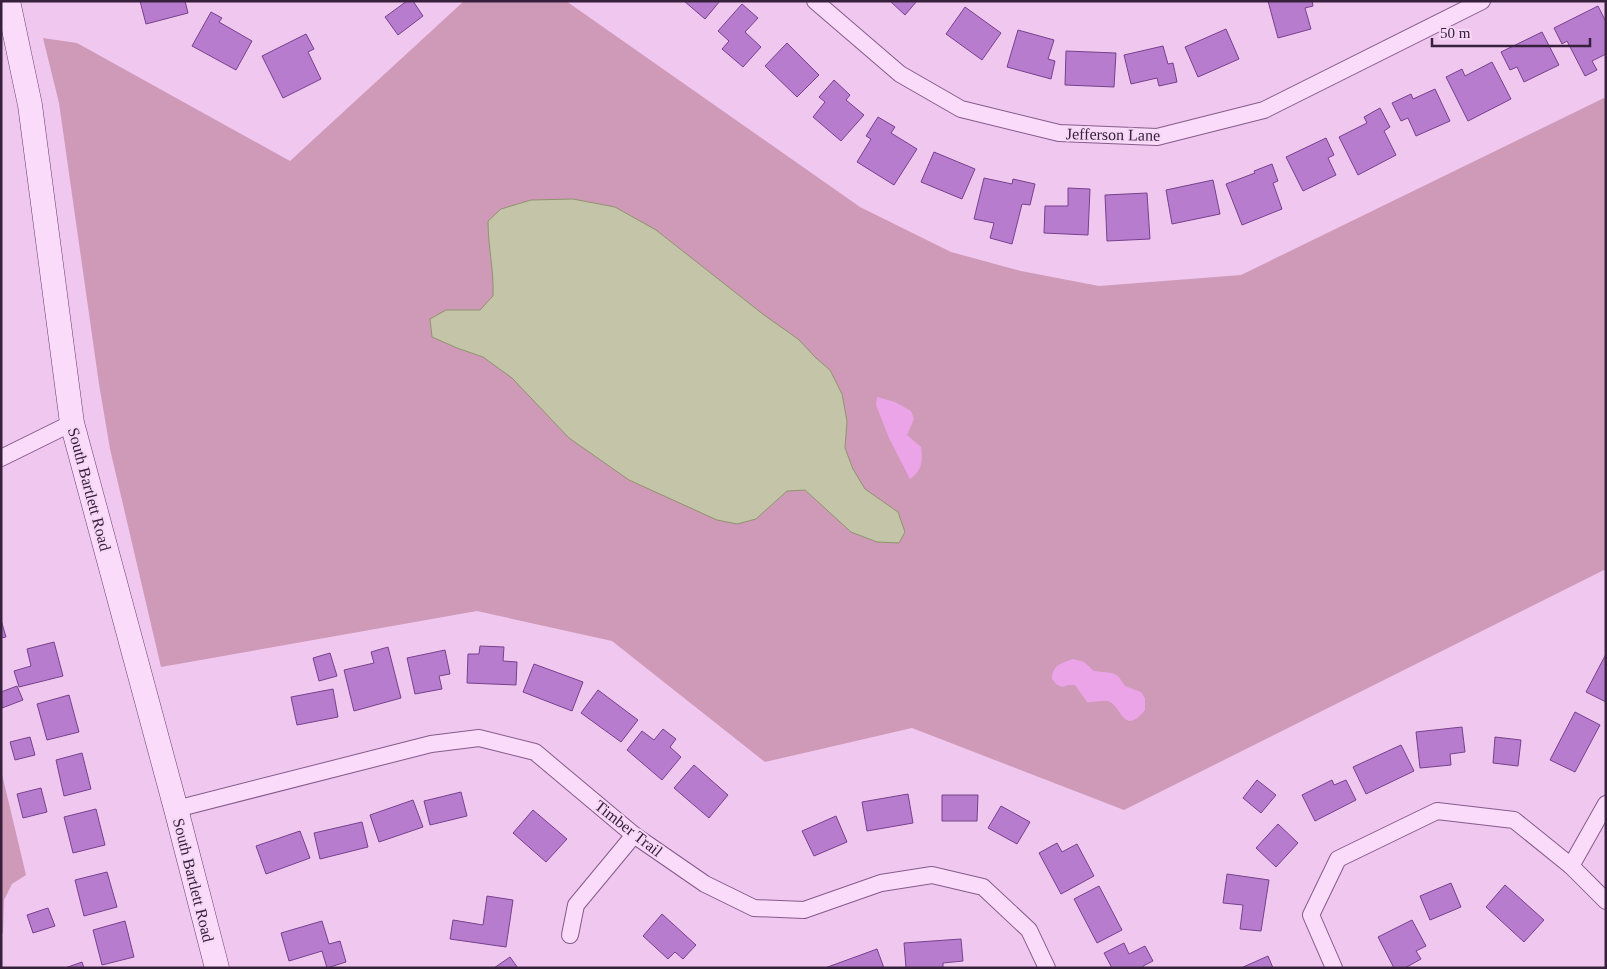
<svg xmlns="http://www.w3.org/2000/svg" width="1607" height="969" font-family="Georgia,serif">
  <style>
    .green { fill: #cf9ab8 }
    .sand { fill: #eca4e9 }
    .water { fill: #c3c4a8; stroke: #90936e }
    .building { fill: #b87ccf; stroke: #76418c }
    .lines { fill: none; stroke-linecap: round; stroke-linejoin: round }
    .street-casing { stroke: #855b8c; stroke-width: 18 }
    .secondary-casing { stroke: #653f6e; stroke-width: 25 }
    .street { stroke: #fadbfa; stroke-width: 16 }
    .secondary { stroke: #fadbfa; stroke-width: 24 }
    .labels { text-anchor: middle; stroke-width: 4; stroke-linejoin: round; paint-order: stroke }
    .street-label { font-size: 16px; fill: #36203c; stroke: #f7d7f6 }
  </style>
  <rect width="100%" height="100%" fill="#f0c7ef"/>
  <!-- green -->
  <g class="green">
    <path d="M464,1H566L860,207L951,252L1021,271L1099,286L1241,275L1606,97V569L1124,810L912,728L765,762L612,641L477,611L161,667L110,449L99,384L59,103L43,38L77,43L290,161Z"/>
    <path d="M1,770L26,875L12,884L4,900L3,933H1Z"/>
  </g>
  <!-- sand -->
  <g class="sand">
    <path d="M877,397L895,402L911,411L914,419L907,435L921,447C923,461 922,471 910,479L889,438L876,405Z"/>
    <path d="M1073,659L1084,662L1094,671L1112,673L1118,676L1125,686L1141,692L1145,698V710C1124,736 1122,708 1110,702C1103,699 1094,703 1087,702L1075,685H1068L1062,687L1056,684L1052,679C1052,665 1062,663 1073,659Z"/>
  </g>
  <!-- water -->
  <path class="water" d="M573,199L615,207L656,230L764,315L798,339L816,358L830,370L842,394L847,421L845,448L853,469L865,489L898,512L905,532L899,543L877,542L851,532L805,490L787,491L756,519L737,524L717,520L629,480L569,438L512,378L483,357L457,348L432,337L430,319L446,310H480L493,296C494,270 488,247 488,221L501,209L531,200Z"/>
  <!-- building -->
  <g class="building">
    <path d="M140,1H185L188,13L146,24Z"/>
    <path d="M407,1H413L423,16L398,35L385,17Z"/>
    <path d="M684,1H720L705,19Z"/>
    <path d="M890,1H917L905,15Z"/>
    <path d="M1268,1H1312L1313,6L1305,8L1311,29L1278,38Z"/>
    <path d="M742,4L758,18L745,32L761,47L743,67L722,49L729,41L718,31Z"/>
    <path d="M1598,6L1606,22V54L1592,61L1597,70L1585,76L1567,41L1562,44L1554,28Z"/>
    <path d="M965,7L1001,33L982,60L946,34Z"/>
    <path d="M211,12L222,18L219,22L252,41L236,70L192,46Z"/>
    <path d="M1226,29L1239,59L1198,77L1185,47Z"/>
    <path d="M1018,30L1054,40L1048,59L1055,61L1051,79L1007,67Z"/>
    <path d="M1542,32L1559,65L1524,82L1517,67L1510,70L1501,52Z"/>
    <path d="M306,34L314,49L308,52L321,79L283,98L262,56Z"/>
    <path d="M787,43L819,75L797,97L765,66Z"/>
    <path d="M1163,46L1168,64L1173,63L1177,82L1159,86L1157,78L1131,84L1124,55Z"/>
    <path d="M1066,51L1116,53L1114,87L1065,85Z"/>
    <path d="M1492,62L1511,99L1468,121L1446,77L1462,69L1465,76Z"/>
    <path d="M834,80L850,95L846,100L864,115L841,141L813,117L825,102L819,97Z"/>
    <path d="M1435,89L1450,121L1416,136L1408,118L1401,121L1392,103L1411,94L1413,99Z"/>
    <path d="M1380,108L1390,127L1384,131L1396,155L1358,175L1339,137L1367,123L1364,117Z"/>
    <path d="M878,117L895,127L891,133L917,149L894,185L857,162L871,139L866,136Z"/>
    <path d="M1326,138L1334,155L1328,158L1336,175L1303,191L1286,157Z"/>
    <path d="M934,152L975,169L962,199L921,182Z"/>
    <path d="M1272,164L1278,181L1273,183L1282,209L1242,225L1226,184L1255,173L1254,171Z"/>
    <path d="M984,178L1012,184L1013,179L1035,184L1030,205L1022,204L1012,244L990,238L994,223L974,219Z"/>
    <path d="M1213,180L1220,214L1172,224L1166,190Z"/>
    <path d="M1068,188L1090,189L1088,235L1044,233L1045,206H1068Z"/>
    <path d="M1147,193L1150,239L1107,241L1105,195Z"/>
    <path d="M1,620L6,637L1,638Z"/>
    <path d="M54,642L63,676L19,687L14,671L31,666L27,649Z"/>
    <path d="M480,646L504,647L503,661L517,662L516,685L467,683L468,654H479Z"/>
    <path d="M388,647L401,698L354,711L344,670L374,663L371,652Z"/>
    <path d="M445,650L450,674L439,676L442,689L415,694L407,658Z"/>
    <path d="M330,653L337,676L319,681L313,658Z"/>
    <path d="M1606,654V702L1586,692Z"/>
    <path d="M534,664L583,682L572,711L523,692Z"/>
    <path d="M17,686L23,700L2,708L1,692Z"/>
    <path d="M333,689L338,717L297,725L291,697Z"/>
    <path d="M598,690L638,720L621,742L581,713Z"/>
    <path d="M69,695L79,732L47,740L37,704Z"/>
    <path d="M1575,712L1600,725L1575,772L1550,760Z"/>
    <path d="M1462,727L1465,752L1450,754L1451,765L1420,768L1416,732Z"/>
    <path d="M663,729L676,739L670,747L681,757L662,780L627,750L642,731L654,740Z"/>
    <path d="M30,737L35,755L15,760L10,742Z"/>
    <path d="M1495,737L1521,740L1518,766L1493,763Z"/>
    <path d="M1401,745L1414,771L1366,794L1353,767Z"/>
    <path d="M82,753L91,789L64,796L56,760Z"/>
    <path d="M694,765L728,795L709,818L674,788Z"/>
    <path d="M1257,780L1276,795L1261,813L1243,798Z"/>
    <path d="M1332,780L1334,785L1346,780L1356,800L1315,821L1302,795Z"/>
    <path d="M41,788L47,812L23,818L17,794Z"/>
    <path d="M461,792L467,816L430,825L424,801Z"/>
    <path d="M908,794L913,823L867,831L862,802Z"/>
    <path d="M942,795H978L977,821H942Z"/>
    <path d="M413,800L423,827L379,842L370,815Z"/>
    <path d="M1001,806L1030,822L1017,844L988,828Z"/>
    <path d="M96,809L105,845L73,853L64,817Z"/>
    <path d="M533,810L567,839L546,862L513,833Z"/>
    <path d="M836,816L847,842L814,856L802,831Z"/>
    <path d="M362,822L368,847L320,859L314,833Z"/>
    <path d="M1278,824L1298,843L1276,867L1256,848Z"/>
    <path d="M300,831L310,858L266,874L256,846Z"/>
    <path d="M1057,843L1062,852L1077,844L1094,876L1061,894L1039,853Z"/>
    <path d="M107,872L117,907L84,916L75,880Z"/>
    <path d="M1227,874L1269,880L1261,931L1240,929L1243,905L1223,903Z"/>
    <path d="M1451,883L1461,907L1430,920L1420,896Z"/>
    <path d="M1505,885L1544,920L1524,942L1486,907Z"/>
    <path d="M1099,886L1122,930L1097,943L1074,899Z"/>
    <path d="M487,896L513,900L506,947L450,939L453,920L483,925Z"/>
    <path d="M48,908L55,926L33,933L27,915Z"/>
    <path d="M662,914L696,945L683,959L675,952L668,959L643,936Z"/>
    <path d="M1412,920L1426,946L1416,951L1421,959L1405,968H1394L1378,937Z"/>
    <path d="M125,921L134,957L102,965L93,930Z"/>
    <path d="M322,921L329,944L340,941L346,962L327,968L322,951L289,961L281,933Z"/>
    <path d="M961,939L963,961L943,963V968H906L904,943Z"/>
    <path d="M1124,943L1129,954L1145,946L1153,961L1143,966V968H1112L1104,953Z"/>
    <path d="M877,949L884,968H825Z"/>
    <path d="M1268,956L1273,968H1241Z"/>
    <path d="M510,957L518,968H494Z"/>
    <path d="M82,962L84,968H65Z"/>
  </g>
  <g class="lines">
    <defs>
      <g id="street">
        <path d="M815,1L900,74L961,109L1059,133L1157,137L1264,110L1482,1"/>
        <path d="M1,458L72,423"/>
        <path d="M176,809L431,744L479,738L535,752L634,835L705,884L754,908L804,910L881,883L932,875L983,887L1029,930L1047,968"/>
        <path d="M1571,866L1606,804"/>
        <path d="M570,935L576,905L634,835"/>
        <path d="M1334,968L1311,915L1338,859L1437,811L1514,820L1571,866L1606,901"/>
      </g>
      <path id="secondary" d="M8,1L30,105L72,423L176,809L217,968"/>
    </defs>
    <!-- street casing -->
    <use href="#street" class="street-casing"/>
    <!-- secondary casing -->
    <use href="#secondary" class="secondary-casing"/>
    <!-- street -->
    <use href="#street" class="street"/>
    <!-- secondary -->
    <use href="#secondary" class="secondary"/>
  </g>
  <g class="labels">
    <!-- street labels -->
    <g class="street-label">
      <text transform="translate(1113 134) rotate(1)" y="6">Jefferson Lane</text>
      <text transform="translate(90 489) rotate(75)" y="6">South Bartlett Road</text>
      <text transform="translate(629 828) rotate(38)" y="6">Timber Trail</text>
      <text transform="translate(194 880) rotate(76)" y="6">South Bartlett Road</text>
    </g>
  </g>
  <!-- border -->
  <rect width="1607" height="969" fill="none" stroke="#36203c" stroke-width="5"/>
  <!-- scale -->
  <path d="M1432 38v8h158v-8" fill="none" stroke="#36203c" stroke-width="2.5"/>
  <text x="1440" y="38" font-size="15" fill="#36203c" stroke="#f7d7f6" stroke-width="4" paint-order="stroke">50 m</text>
</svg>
